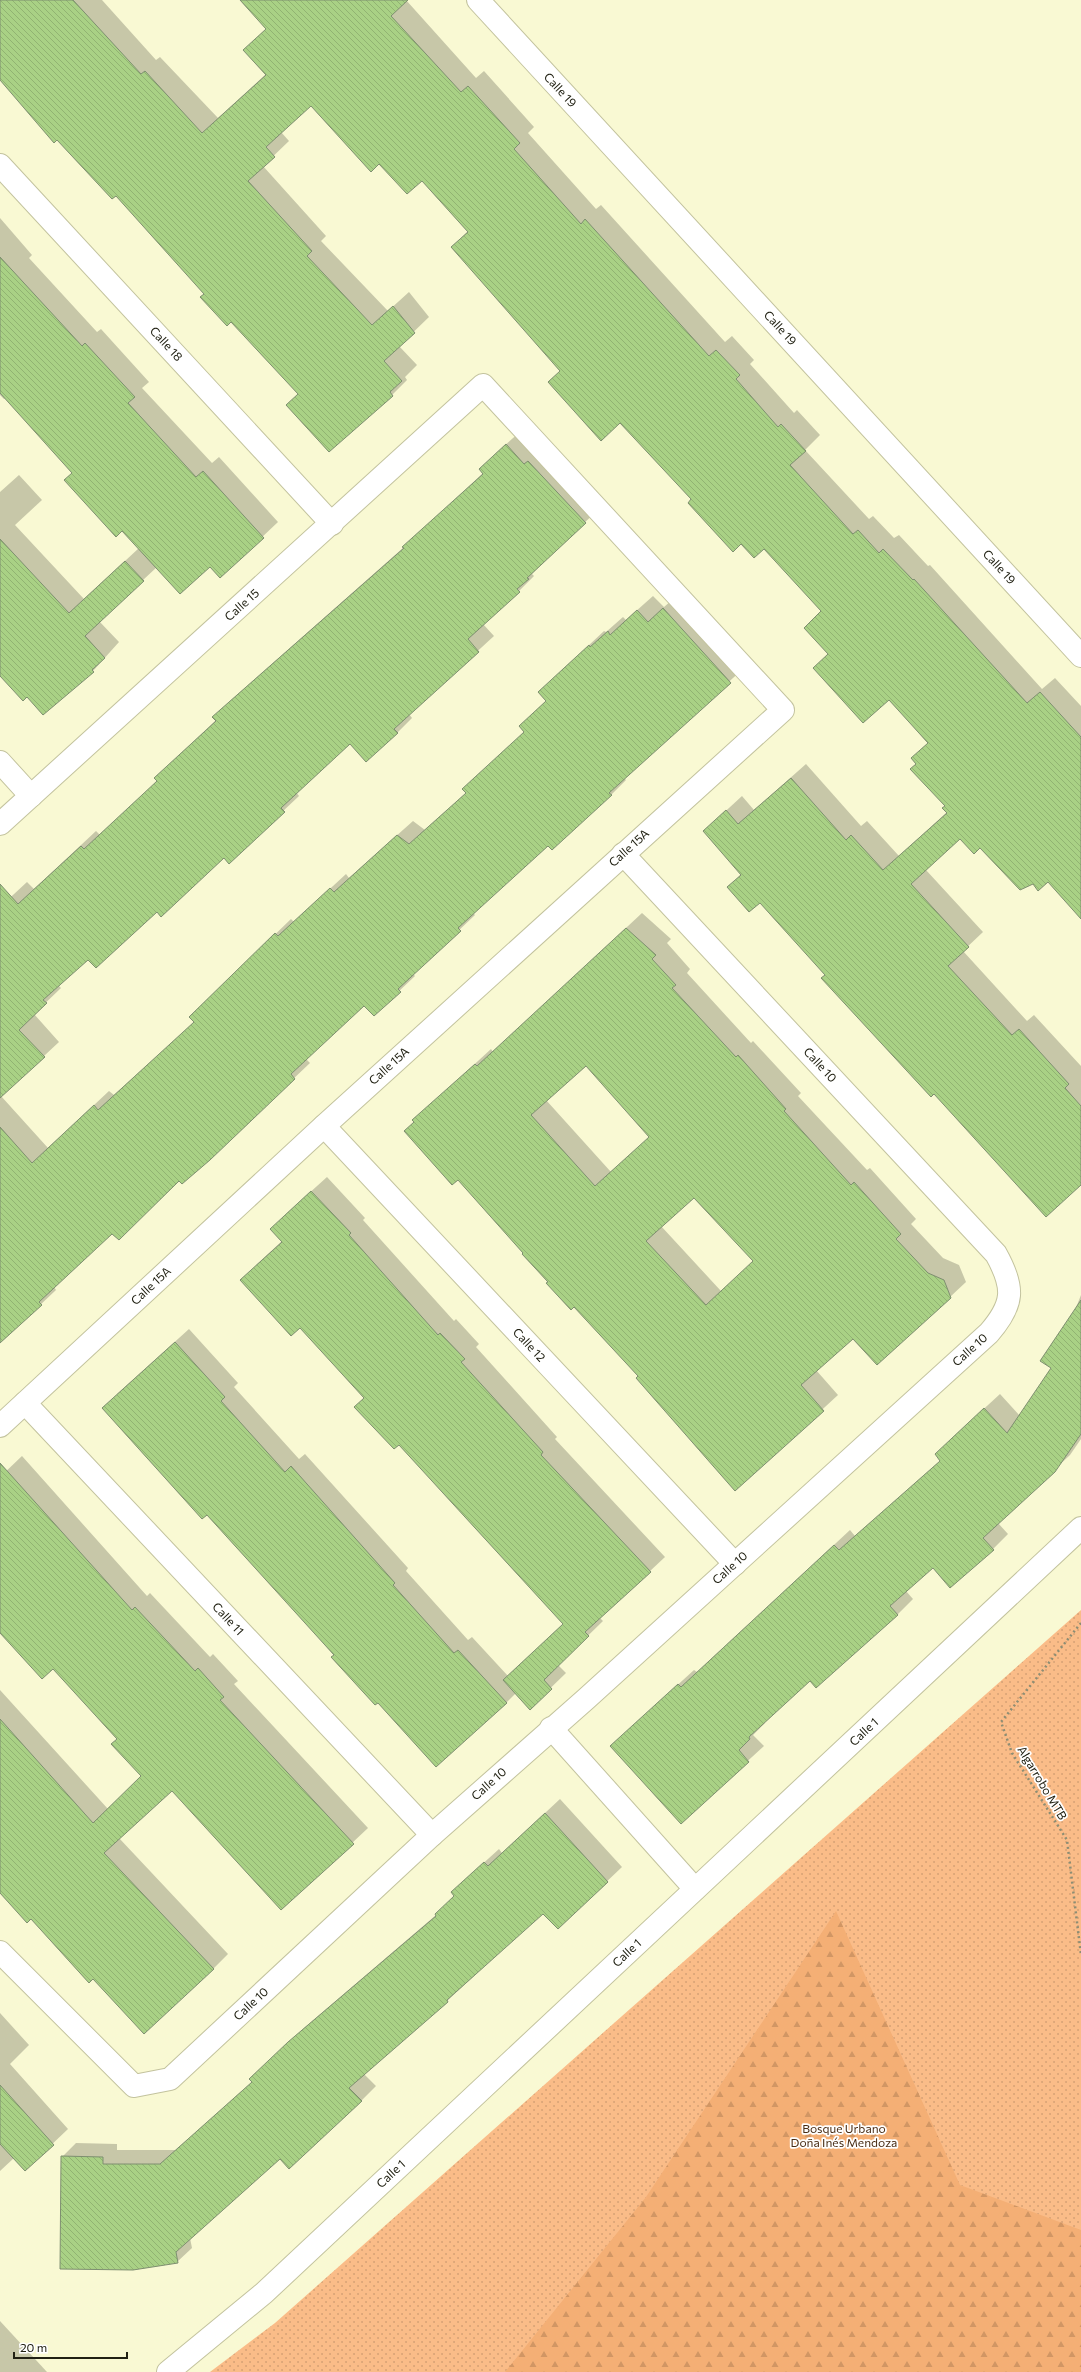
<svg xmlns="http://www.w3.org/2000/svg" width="1081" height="2372" font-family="Commissioner,sans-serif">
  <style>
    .grass { fill: url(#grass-dots) }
    .forest { fill: url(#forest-firs) }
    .shadow { fill: #0003; fill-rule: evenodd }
    .building { fill: url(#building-back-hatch); stroke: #7e8f70; fill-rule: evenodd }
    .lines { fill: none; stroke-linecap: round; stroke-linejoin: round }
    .minor-casing { stroke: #c3c39e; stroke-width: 24 }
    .path { stroke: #8d8d73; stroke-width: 2.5; stroke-dasharray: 2 3; stroke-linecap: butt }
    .minor { stroke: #fff; stroke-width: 22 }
    .labels { text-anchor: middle; stroke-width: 3.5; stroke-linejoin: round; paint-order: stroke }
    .street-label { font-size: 12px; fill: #212113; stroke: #fff }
    .park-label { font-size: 12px; fill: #492d15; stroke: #fff }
  </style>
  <defs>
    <pattern id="grass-dots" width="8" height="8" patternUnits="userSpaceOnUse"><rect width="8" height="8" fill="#fabc88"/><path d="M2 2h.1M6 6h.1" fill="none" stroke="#d6a174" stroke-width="1.8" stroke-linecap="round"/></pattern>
    <pattern id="forest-firs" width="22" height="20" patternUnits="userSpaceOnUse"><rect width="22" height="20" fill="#f4af75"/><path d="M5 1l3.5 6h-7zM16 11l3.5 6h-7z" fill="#d19664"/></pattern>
    <pattern id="building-back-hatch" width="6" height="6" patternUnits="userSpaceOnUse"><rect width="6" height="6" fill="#a9d185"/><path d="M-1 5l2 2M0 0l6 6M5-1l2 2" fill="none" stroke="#91b372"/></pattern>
  </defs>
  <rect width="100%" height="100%" fill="#f9f9d3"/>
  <!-- grass -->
  <path class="grass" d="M1081,1610V2372H210L275,2323Z"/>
  <!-- forest -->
  <path class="forest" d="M836,1911L960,2185L1081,2230V2372H505L646,2197Z"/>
  <!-- shadow -->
  <g class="shadow">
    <path d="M0,0H102L156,60L160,57L218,118L266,74L244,50L267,28L241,0H406L476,78L484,71L534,127L528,133L596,209L601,205L725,342L732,336L754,360L750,364L794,413L797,410L820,435L805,450L869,519L873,516L894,538L899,535L928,566L930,565L1042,689L1055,678L1081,706V918L1048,881L1033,883L980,847L960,838L926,870L983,932L963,951L1027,1021L1034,1015L1081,1066V1183L826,975L760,901L729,887L741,874L704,831L742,796L754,810L806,764L861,826L867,821L899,856L947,812L946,806L912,758L928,743L889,699L829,654L822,611L764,548L741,543L693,499L620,422L561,370L452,247L468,231L422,180L379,163L311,105L281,132L289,141L263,166L326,236L321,241L388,311L409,292L429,317L399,346L417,365L405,377L407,380L392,395L299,394L116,195L57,138L54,142L0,78Z"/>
    <path d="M0,218L32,255L29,258L97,332L101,329L149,382L142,388L212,463L219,457L278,522L220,577L210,565L157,567L99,621L119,642L93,671L27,696L0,674V492L19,475L42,500L15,525L84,599L139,548L6,398L4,399L0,395Z"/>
    <path d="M522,430L600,508L542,563L532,574L534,576L519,591L483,624L494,636L409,714L412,718L397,733L350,743L296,792L299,796L229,862L224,857L157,911L88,958L58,985L61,988L34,1014L59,1042L1,1096L48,1148L109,1091L114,1095L195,1022L205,1002L291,919L294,922L346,874L349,878L413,821L425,830L466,793L525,731L520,726L547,700L539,692L604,631L606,632L623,617L626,620L653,596L664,607L679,594L745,667L624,778L626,780L611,795L548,845L473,913L475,915L413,974L415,976L374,1015L364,1005L306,1059L310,1063L209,1159L112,1232L54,1287L56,1290L0,1343V907L27,882L34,889L96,831L100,835L158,781L155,778L216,720L229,702L404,547L483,473L495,454Z"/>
    <path d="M642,913L671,939L667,943L690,969L687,973L751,1043L753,1041L801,1093L798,1096L867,1170L870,1168L916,1219L911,1224L943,1258L959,1265L966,1282L950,1297L853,1337L816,1370L838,1395L735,1490L640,1376L574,1306L571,1309L523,1254L524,1253L414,1120L491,1049L493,1052ZM586,1065L650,1137L611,1172L546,1100ZM694,1196L754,1261L721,1291L661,1226Z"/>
    <path d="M327,1177L365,1218L363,1220L454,1321L456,1319L479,1344L476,1347L557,1437L555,1439L665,1557L600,1618L603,1621L558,1665L566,1673L530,1708L516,1693L506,1703L335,1655L117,1394L189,1329L238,1383L234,1387L299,1459L305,1454L408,1568L406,1571L468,1640L472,1637L508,1676L564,1623L365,1397L256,1265L282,1241L286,1214Z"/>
    <path d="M1081,1295V1439L1070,1455L998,1523L1008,1534L993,1549L933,1567L906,1591L913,1599L898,1614L816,1687L810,1680L764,1722L765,1723L753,1735L764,1746L681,1822L627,1731L694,1670L697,1672L850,1530L855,1536L941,1460L951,1439L1000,1394L1020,1416L1052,1368Z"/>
    <path d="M22,1456L147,1596L150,1593L210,1657L213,1654L238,1681L234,1684L368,1828L282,1909L172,1789L119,1838L228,1954L213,1969L93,1978L31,1917L0,1891V1690L108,1809L142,1776L118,1738L53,1668L0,1632V1477Z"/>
    <path d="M560,1799L622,1867L558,1928L543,1912L447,2001L364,2074L376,2086L362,2100L313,2146L280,2157L190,2238L192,2248L177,2262L62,2157L76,2143L117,2144V2150H176L253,2081L265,2065L304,2028L436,1915L455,1896L452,1892L467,1878L499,1849L502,1853Z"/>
    <path d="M0,2013L29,2045L10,2064L68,2129L25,2170L14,2158L0,2171Z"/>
    <path d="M0,2321L47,2372H0Z"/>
  </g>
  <!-- building -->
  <g class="building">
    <path d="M0,0H73L141,74L145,71L202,133L266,75L243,50L266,29L240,0H408L391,16L461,92L468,86L520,143L514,149L581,224L585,219L709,356L716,350L740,375L736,379L778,427L781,424L806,451L790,465L853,534L858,530L879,553L883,549L913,580L914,579L1027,703L1040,692L1081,737V919L1048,882L1038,891L1033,884L1020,890L980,848L974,854L960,839L911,884L969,947L948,966L1012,1035L1019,1029L1069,1084L1065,1088L1081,1106V1185L1046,1217L934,1094L931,1097L821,978L825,975L760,903L749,912L727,887L741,875L703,831L726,810L738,824L791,778L846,840L851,835L883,870L947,813L942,808L945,806L910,769L916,764L911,758L928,743L889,700L863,723L813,668L828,654L804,628L821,611L764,549L754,558L741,544L733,552L688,503L691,499L620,423L601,441L548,382L560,371L451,247L468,232L422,181L407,194L379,164L371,172L311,106L266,147L275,157L248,181L312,251L307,256L372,325L393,306L415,333L384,361L402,381L390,392L393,396L329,452L286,405L298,394L231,322L227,326L200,297L204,294L116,196L112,199L57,140L54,143L0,80Z"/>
    <path d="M0,257L82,346L85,343L135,397L128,403L196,477L203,471L264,538L220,578L210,567L180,594L122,531L116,537L64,480L72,473L0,393Z"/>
    <path d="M506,444L524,464L528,461L586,523L527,578L529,579L517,589L520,592L468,639L479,652L394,729L398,733L366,762L350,744L281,808L285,812L229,864L224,858L161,917L157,912L96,968L88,960L43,1000L47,1003L19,1030L45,1057L0,1098V884L18,904L81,846L84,849L157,781L154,778L216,721L212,717L404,548L402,547L483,474L479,469Z"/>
    <path d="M0,539L69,613L125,561L144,581L85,636L105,658L92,670L94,672L43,715L27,697L23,701L0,676Z"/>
    <path d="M663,608L731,683L609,793L612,795L552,850L548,846L458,928L461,931L398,989L401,992L374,1016L364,1006L291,1074L295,1079L210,1160L182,1184L179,1181L119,1240L112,1234L39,1302L42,1305L0,1343V1127L32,1163L94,1105L98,1110L194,1022L189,1017L275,933L278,936L330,888L334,892L397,835L409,844L466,793L462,789L524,732L519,726L546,701L538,692L589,645L590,647L608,631L610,635L637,610L648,622Z"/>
    <path d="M626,928L656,955L652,959L676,985L672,988L736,1057L738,1055L786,1109L784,1111L851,1185L854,1182L901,1234L896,1239L928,1273L944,1280L951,1298L877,1365L853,1339L801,1385L824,1411L735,1491L636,1378L638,1376L574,1307L571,1310L546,1283L548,1282L522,1254L523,1253L458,1180L452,1185L404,1131L414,1122L412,1120L475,1064L477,1066ZM586,1066L649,1137L595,1186L531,1115ZM694,1198L753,1261L706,1305L646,1241Z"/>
    <path d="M311,1191L351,1233L349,1235L438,1335L440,1333L465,1359L461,1362L543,1452L541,1455L651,1572L585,1632L589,1636L544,1680L552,1689L530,1710L503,1680L563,1624L399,1445L394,1449L354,1407L364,1398L300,1328L291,1336L240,1280L282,1242L270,1229Z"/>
    <path d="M1081,1300V1434L1055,1472L983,1538L994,1550L950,1588L933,1568L890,1606L898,1615L816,1688L810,1681L749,1737L750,1739L739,1750L749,1762L681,1824L610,1746L678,1684L681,1687L834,1545L839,1550L940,1461L935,1454L984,1408L1007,1433L1051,1368L1040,1361Z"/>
    <path d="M175,1342L225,1397L221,1401L285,1472L291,1466L395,1583L393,1585L454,1653L458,1650L507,1703L436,1767L378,1703L375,1705L331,1657L334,1655L207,1515L202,1519L102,1408Z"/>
    <path d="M0,1463L132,1610L135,1607L195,1671L198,1668L224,1697L220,1700L354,1844L281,1910L172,1791L104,1853L214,1969L144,2034L93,1979L89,1983L31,1919L27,1923L0,1893V1719L93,1823L141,1776L111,1744L117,1739L53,1669L42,1679L0,1633Z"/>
    <path d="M545,1813L608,1882L558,1929L543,1914L447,2000L448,2002L349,2088L362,2101L289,2169L280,2159L176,2252L178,2263L133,2270L60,2269L61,2156L103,2157V2164H160L252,2082L249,2079L288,2042L436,1916L435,1914L454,1896L451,1892L484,1862L488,1866Z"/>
    <path d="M0,2085L54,2145L25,2171L0,2144Z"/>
  </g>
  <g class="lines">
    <defs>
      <g id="minor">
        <path d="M478,0L1081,656"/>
        <path d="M0,165L332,524"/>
        <path d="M0,762L31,796"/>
        <path d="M0,824L483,385L783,710L324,1126L0,1426"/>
        <path d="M324,1126L735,1564"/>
        <path d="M25,1403L432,1835"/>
        <path d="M551,1728L695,1889"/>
        <path d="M0,1952L134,2086L170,2079L432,1835L586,1699L989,1333C1014,1304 1015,1288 996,1254L623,854"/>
        <path d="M168,2372L264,2293L1081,1528"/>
      </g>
    </defs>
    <!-- minor casing -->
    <use href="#minor" class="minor-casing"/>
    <!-- path -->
    <path class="path" d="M1081,1623L1001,1722L1012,1753L1067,1840L1081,1955"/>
    <!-- minor -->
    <use href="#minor" class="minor"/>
  </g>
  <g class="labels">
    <!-- street labels -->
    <g class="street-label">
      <text transform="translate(560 90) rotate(47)" y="4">Calle 19</text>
      <text transform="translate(780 328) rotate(47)" y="4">Calle 19</text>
      <text transform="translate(166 344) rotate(47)" y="4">Calle 18</text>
      <text transform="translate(999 567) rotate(47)" y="4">Calle 19</text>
      <text transform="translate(242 605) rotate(-42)" y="4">Calle 15</text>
      <text transform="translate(629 848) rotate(-42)" y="4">Calle 15A</text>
      <text transform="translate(820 1065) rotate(47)" y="4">Calle 10</text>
      <text transform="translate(389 1066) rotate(-42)" y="4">Calle 15A</text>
      <text transform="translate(151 1286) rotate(-43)" y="4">Calle 15A</text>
      <text transform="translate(529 1345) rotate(47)" y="4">Calle 12</text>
      <text transform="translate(970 1350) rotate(-42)" y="4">Calle 10</text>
      <text transform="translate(730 1568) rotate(-42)" y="4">Calle 10</text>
      <text transform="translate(228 1619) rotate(47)" y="4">Calle 11</text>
      <text transform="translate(864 1732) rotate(-43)" y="4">Calle 1</text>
      <text transform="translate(1042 1783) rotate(59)" y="4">Algarrobo MTB</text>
      <text transform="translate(489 1784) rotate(-42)" y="4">Calle 10</text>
      <text transform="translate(627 1953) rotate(-43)" y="4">Calle 1</text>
      <text transform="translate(251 2004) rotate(-43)" y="4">Calle 10</text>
      <text transform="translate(391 2174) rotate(-43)" y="4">Calle 1</text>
    </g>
    <!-- park labels -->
    <g class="park-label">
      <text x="844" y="2133">Bosque Urbano<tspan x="844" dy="14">Doña Inés Mendoza</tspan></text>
    </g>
  </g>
  <!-- scale -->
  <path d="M14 2352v6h113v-6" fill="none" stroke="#212113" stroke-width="2"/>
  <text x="20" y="2352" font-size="12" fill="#212113" stroke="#ffffff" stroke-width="3" paint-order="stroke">20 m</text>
</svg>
